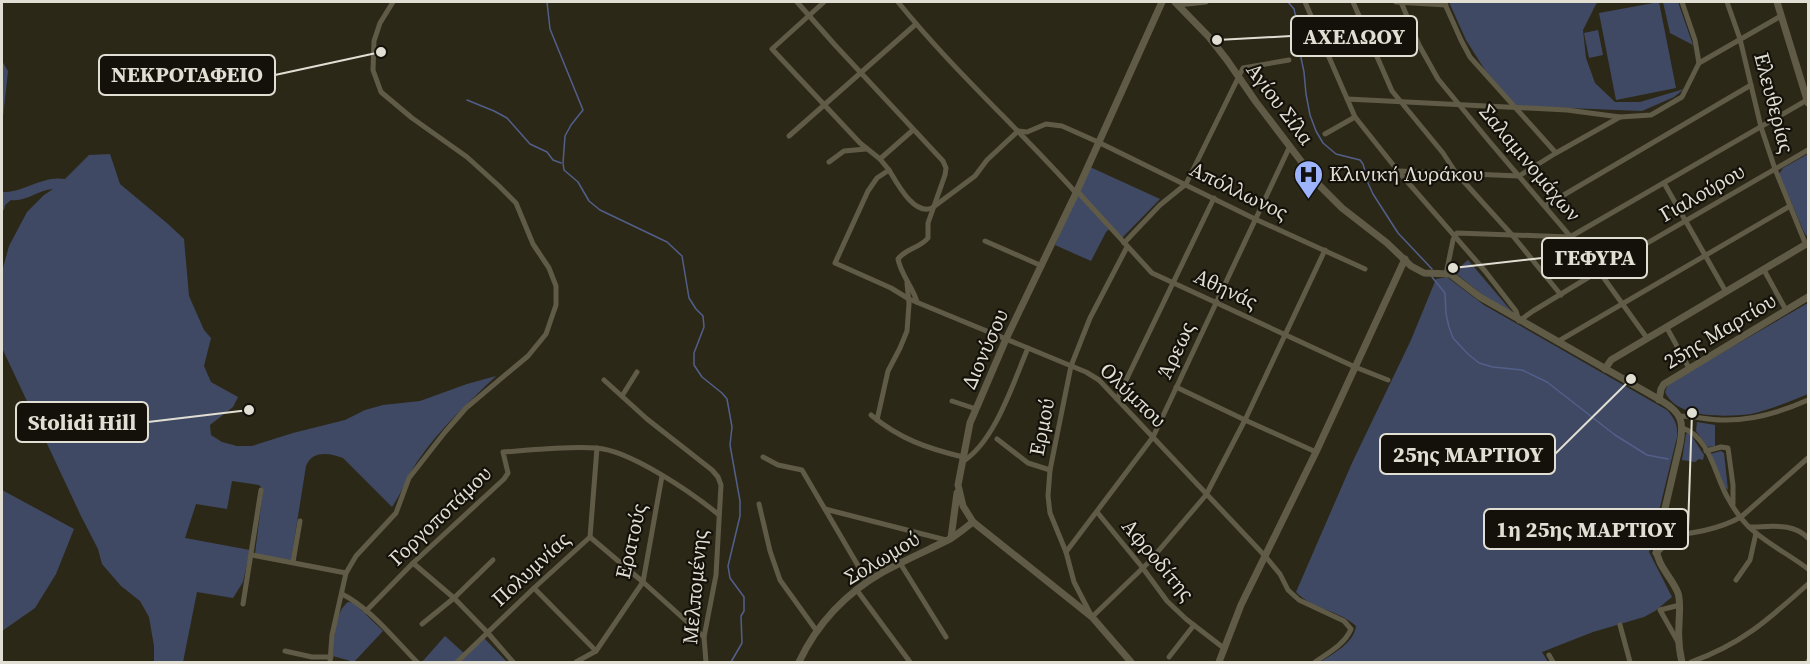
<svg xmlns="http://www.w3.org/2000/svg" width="1810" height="664" font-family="'Source Serif 4',serif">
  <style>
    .green { fill: #404963 }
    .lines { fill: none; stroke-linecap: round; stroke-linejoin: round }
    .stream { stroke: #525f8b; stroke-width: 1.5 }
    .minor { stroke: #605b47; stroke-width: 5 }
    .tertiary { stroke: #605b47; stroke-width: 7 }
    .labels { text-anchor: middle; stroke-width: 4.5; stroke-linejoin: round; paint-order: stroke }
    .street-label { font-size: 21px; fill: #e1dfd4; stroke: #13110a }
    .poi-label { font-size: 21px; fill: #e1dfd4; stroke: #13110a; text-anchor: start }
    .leader { fill: none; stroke: #e1dfd4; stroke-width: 2 }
    .callout-dot { fill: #e1dfd4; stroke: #13110a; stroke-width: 2 }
    .callout { fill: #13110a; stroke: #e1dfd4; stroke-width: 2 }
    .callout-label { font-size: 22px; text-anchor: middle; font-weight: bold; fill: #e1dfd4 }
  </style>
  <rect width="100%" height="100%" fill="#2c2818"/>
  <!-- green -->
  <g class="green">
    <path d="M1449,2H1599L1596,4L1583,30L1586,58L1595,83L1615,102H1640L1684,89L1674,97L1642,111L1516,106L1485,70L1466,40Z"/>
    <path d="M1659,2L1676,88L1616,100L1599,13Z"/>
    <path d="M1663,2H1678L1693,45L1670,33Z"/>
    <path d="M1598,30L1603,55L1589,58L1584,33Z"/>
    <path d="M2,61L8,71L2,126Z"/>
    <path d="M110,154L120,184L168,224L184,239L189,296L204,330L211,338L204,366L211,382L238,397L233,407L210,425L211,435L222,442L237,446H252L293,433L345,420L365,410L383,405L420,401L467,384L496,376C468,403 439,429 417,462C407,476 402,493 392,507L343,458C330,453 312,450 306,466L291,560L255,554L263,489L259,485L232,481L227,509L196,504L185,538L250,550L243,582L233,598L197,592L183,662H154V646L149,617L140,601L121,586L102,564L98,549L81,516L2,348V291L3,268L9,246L27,212L44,195L53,189C37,190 27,202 11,200L5,205L4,210H2V192C24,193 42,175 65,179L89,155Z"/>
    <path d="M1808,154V238L1804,232L1779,174L1783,168Z"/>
    <path d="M1090,167L1160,199L1122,238L1111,227L1106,232L1091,261L1055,245Z"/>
    <path d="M1468,260L1513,313L1483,295L1454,272Z"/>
    <path d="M1447,277L1484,305L1667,410C1675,419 1678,425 1677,437L1649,552L1672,597L1655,611L1644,617L1593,632L1542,652L1548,662H1320C1333,654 1354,643 1356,626C1339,610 1313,610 1296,592L1352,463L1411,340L1436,279Z"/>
    <path d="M1808,303V394C1790,401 1770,410 1751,414C1725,417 1677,419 1665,392L1668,384Z"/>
    <path d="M1697,422L1715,425V446L1708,447L1696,431Z"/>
    <path d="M1689,432L1704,455L1703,460L1699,459L1695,462L1682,460L1686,434Z"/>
    <path d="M1721,451L1724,453L1728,490L1725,487L1710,454Z"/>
    <path d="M2,490L74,529L56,574L35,608L2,631Z"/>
    <path d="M348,602L354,603L383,631L354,662L333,656C334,639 334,613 348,602Z"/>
    <path d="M445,636L466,655L483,637L507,662H422Z"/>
  </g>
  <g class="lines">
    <!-- stream -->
    <g class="stream">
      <path d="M547,2L550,29L583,110L571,125L565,136L563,163L564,170L578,182L589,201L600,210L667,242L682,256L689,298L696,309L703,316L704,327L694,353V365L702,377L722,393L727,399L732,427L730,445L740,501V516L728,566L730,578L744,597V611L741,616L742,643L731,662"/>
      <path d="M1288,2L1294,9L1298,25L1297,39L1304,72L1306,94L1310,115L1316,131L1323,143L1336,154L1360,160L1363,164L1368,183L1373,194L1398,233L1432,269"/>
      <path d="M467,100L494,111L507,118L530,144L547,152L553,160L561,163"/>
      <path d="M1432,277L1445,293L1446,314L1449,327L1453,338L1468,354L1479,363L1493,367L1522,370L1547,382L1615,435L1647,455L1668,459"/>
    </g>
    <!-- minor -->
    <g class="minor">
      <path d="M797,2L835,45L943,161L946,168L945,175L928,223V238C920,248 905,249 898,259C901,275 913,287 917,302"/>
      <path d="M824,2L772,49L860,143L880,159L913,130"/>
      <path d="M898,2C953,70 1018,128 1076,193"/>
      <path d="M1305,2L1355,117L1398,171L1485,271L1516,311L1519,321L1533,311L1599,271L1808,150"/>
      <path d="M1353,2L1392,91L1443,153L1456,173L1513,236L1561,295"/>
      <path d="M1396,2L1446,5"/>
      <path d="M1401,2L1419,45L1438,79L1489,141L1593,263L1647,338"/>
      <path d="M1444,2L1461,40L1470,57L1556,153"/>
      <path d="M1727,2L1740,39L1761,127L1775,169L1806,245"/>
      <path d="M1178,5L1206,2"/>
      <path d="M1699,63L1781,16"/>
      <path d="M1347,99L1567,110L1620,117"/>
      <path d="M1325,134L1355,117"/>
      <path d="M789,136L916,24"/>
      <path d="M880,159L889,170L877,178L868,191L835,263L891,288L909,299L1086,372L1099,380L1265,556L1280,574L1288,590L1299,600L1344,621L1351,629C1345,644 1328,653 1315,662"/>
      <path d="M829,162L844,151L866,149"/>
      <path d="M889,170C897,183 914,216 932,208L975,176L987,160L1018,131L1027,132L1046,124L1062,126L1098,142L1255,219L1365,269"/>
      <path d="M1398,171L1519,176"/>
      <path d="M1519,176L1556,153L1620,117L1651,115L1682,97L1699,63L1695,40L1682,2"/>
      <path d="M1664,183L1726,292"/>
      <path d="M1077,191L1152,273L1355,367L1388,380"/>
      <path d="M1545,206L1751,85"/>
      <path d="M1570,237L1807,100"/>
      <path d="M985,241L1042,266"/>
      <path d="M1124,243L1160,205L1186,184L1243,68L1289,60"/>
      <path d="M1127,247L1090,318L1071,366L1050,470L1048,496L1050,513L1066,552L1074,582L1092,617L1149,562L1206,495L1245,420L1325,250"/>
      <path d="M1764,270L1786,310"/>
      <path d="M1446,274L1453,240L1457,233L1570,237"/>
      <path d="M1667,328L1689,368"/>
      <path d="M1557,342L1790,206"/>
      <path d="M604,380L647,419L712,470L718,477L721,485L716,575L704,637L706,662"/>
      <path d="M1176,387L1245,420L1316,452"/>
      <path d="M622,396L637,372"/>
      <path d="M1117,399L1214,198"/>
      <path d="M952,401L976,409"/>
      <path d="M871,415C900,439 926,448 963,457"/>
      <path d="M1680,416C1694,416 1708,420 1722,420C1753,421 1781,412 1808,400"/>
      <path d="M877,420L888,371L900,348L907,331L909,304L907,283"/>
      <path d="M1682,428C1711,437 1715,478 1729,500C1734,509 1741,519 1748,526C1765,543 1789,554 1808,569"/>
      <path d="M997,439L1028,463L1050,470"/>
      <path d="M1706,451L1721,447L1728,448L1733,485V504"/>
      <path d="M763,457L778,465L802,470L867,581"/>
      <path d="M962,462C995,442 1013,383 1028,348"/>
      <path d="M759,504L770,551L780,580L816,630"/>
      <path d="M825,509L946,540"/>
      <path d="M1097,512L1142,567L1167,601L1186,619L1225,649"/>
      <path d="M1749,527C1770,527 1793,522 1808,538"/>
      <path d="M1658,536C1686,535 1716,531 1741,517L1808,458"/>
      <path d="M590,537L643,582L704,637"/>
      <path d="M1066,552L1153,437L1290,146"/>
      <path d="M252,555L346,573"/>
      <path d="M293,562L300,521"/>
      <path d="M413,563L454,598L487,632L513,662"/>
      <path d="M900,563L946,637"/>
      <path d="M1736,580L1750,560L1756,533"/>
      <path d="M534,588L596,651"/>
      <path d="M856,589L910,662"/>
      <path d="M342,594C370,608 395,640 417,662"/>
      <path d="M243,604L261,490"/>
      <path d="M366,611L413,563L504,479L508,473L503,452C532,450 567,446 596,448C630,450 692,493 718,514"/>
      <path d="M422,624L454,598L493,560"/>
      <path d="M1620,625L1630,662"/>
      <path d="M1678,642L1660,610L1680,605"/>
      <path d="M285,651L312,657H331"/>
      <path d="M1549,655L1553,662"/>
      <path d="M1169,657L1194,625"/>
      <path d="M330,662L332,635L346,573L356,556L396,513L409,478L445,432L466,408L528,356L546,334L556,305V286L549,268L533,244L516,203L499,186L467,157L412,118L381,92L373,70L374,41L380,23L393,2"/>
      <path d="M457,662L534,588L590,537L597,448"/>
      <path d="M576,662L596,651L643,582L662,476"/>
      <path d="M1691,662C1742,644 1769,619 1808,584"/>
      <path d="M1808,662V661"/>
    </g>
    <!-- tertiary -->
    <g class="tertiary">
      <path d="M1175,2L1209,37L1227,60L1256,102L1320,186L1342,208L1387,243L1411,266L1424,273L1450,274L1480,297L1662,401C1682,413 1684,422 1680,444L1656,547C1657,566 1671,576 1678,593C1681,603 1679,615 1679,625C1678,638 1679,650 1682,662"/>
      <path d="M1777,2L1808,103"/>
      <path d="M1605,369L1611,360L1808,243"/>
      <path d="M1659,400L1661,389L1664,384L1808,297"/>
      <path d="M951,538L957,493"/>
      <path d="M1656,553L1672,536"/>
      <path d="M799,662C817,624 846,593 883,572C905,560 928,550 950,539C958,534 965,528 973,522"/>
      <path d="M1131,662L1092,617L973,522L963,506L958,485L970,423L1006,339L1076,193L1162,2"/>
      <path d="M1219,662L1241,605L1316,452L1405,259"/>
    </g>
  </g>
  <!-- icons -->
  <defs>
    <symbol id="hospital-pin" viewBox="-11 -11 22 30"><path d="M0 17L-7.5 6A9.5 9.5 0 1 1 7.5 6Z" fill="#9db4fd" stroke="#13110a"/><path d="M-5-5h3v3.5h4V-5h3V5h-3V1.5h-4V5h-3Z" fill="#111"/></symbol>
  </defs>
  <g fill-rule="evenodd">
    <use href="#hospital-pin" x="1292" y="158" width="33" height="45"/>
  </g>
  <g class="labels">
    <!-- street labels -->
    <g class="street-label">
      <text transform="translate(1774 103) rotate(75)" y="7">Ελευθερίας</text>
      <text transform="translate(1280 104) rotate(53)" y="7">Αγίου Σίλα</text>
      <text transform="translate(1530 163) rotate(50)" y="7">Σαλαμινομάχων</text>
      <text transform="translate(1239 191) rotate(26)" y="7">Απόλλωνος</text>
      <text transform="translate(1702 193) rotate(-30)" y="7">Γιαλούρου</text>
      <text transform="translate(1226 289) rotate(25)" y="7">Αθηνάς</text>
      <text transform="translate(1720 331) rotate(-31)" y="7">25ης Μαρτίου</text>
      <text transform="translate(985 349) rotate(-66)" y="7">Διονύσου</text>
      <text transform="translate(1176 350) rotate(-65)" y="7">Άρεως</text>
      <text transform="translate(1133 395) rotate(44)" y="7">Ολύμπου</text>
      <text transform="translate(1042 427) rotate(-79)" y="7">Ερμού</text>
      <text transform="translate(440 516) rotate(-44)" y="7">Γοργοποτάμου</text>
      <text transform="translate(631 541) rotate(-77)" y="7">Ερατούς</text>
      <text transform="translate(882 558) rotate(-31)" y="7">Σολωμού</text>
      <text transform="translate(1158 560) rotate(50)" y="7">Αφροδίτης</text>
      <text transform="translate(531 569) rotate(-43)" y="7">Πολυμνίας</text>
      <text transform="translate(695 587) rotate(-85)" y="7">Μελπομένης</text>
    </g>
    <!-- poi labels -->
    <g class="poi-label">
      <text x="1329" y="181">Κλινική Λυράκου</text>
    </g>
  </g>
  <!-- callouts -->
  <path class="leader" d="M1217 40L1291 36M381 52L275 75M1453 268L1542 258M249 410L148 422M1631 379L1555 454M1692 413L1688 529"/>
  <g class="callout-dot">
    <circle cx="1217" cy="40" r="6"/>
    <circle cx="381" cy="52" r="6"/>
    <circle cx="1453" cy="268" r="6"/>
    <circle cx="249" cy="410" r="6"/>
    <circle cx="1631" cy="379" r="6"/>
    <circle cx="1692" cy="413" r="6"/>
  </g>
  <g class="callout">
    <rect x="1291" y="16" width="126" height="40" rx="6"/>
    <rect x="99" y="55" width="176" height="40" rx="6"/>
    <rect x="1542" y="238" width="105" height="40" rx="6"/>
    <rect x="16" y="402" width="132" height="40" rx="6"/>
    <rect x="1380" y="434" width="175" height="40" rx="6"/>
    <rect x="1484" y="509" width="204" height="40" rx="6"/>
  </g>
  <g class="callout-label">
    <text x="1354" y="44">ΑΧΕΛΩΟΥ</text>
    <text x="187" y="82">ΝΕΚΡΟΤΑΦΕΙΟ</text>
    <text x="1595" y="265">ΓΕΦΥΡΑ</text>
    <text x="82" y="430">Stolidi Hill</text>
    <text x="1468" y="462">25ης ΜΑΡΤΙΟΥ</text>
    <text x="1586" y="537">1η 25ης ΜΑΡΤΙΟΥ</text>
  </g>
  <!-- border -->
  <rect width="1810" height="664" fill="none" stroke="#e1dfd4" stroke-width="6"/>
</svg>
